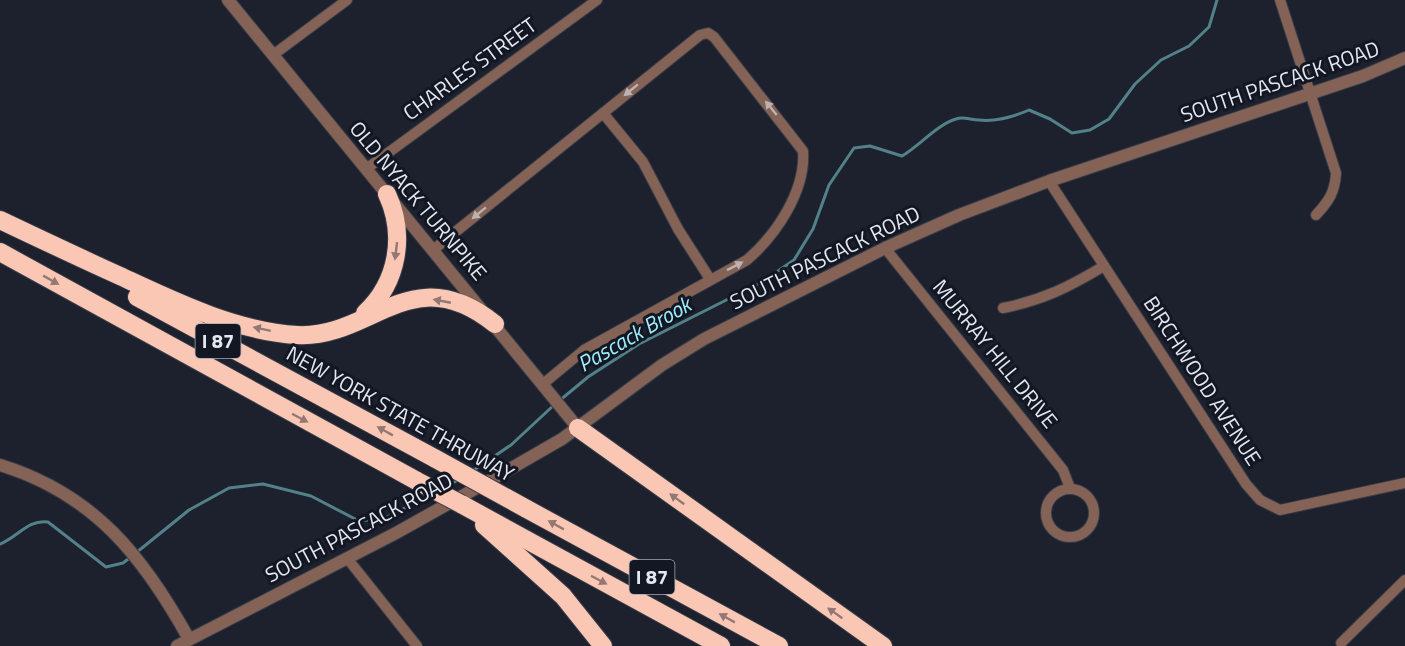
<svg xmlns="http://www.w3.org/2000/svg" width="1405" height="646" font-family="'Titillium Web',sans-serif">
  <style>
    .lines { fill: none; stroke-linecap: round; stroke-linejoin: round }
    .stream { stroke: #53818a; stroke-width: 3 }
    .minor-casing { stroke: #383d48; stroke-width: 12 }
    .tertiary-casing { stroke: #383d48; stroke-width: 14 }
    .motorway-casing { stroke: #383d48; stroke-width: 20 }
    .minor { stroke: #846256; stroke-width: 10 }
    .tertiary { stroke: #846256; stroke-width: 12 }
    .motorway { stroke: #fbc7b5; stroke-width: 18 }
    .motorway-bridge-casing { stroke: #383d48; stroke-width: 20; stroke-linecap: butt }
    .motorway-bridge { stroke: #fbc7b5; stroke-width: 18 }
    .oneway { fill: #bdb2b2 }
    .oneway2 { fill: #937873 }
    .labels { text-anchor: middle; stroke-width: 6; stroke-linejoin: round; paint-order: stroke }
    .shield { fill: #131723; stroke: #a5a9b2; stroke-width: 1.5 }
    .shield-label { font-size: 20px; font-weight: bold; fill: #e3e7f0 }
    .street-label { font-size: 21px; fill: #e3e7f0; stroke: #131723 }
    .water-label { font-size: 22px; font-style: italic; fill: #9deefd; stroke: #131723 }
  </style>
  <rect width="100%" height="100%" fill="#1c212d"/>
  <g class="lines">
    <!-- stream -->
    <g class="stream">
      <path d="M559,401L588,377L639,344L762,282L794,260L813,229L829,185L854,148L870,146L902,156C919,146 938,124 956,119C963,116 971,120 979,120C997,122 1013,117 1029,110L1050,119L1072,133L1090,130L1109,119L1135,84L1161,60L1189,46L1209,27L1217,0"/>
      <path d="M471,472L511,445L554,405"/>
      <path d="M445,487L458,480"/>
      <path d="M0,544C18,537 28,519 48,522L106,567L123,563L132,556"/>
      <path d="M137,552L189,510L229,488L263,484L311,496L359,521L385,518L429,496"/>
    </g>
    <defs>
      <g id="minor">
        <path d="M1280,0L1336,173C1335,192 1329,201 1316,215"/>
        <path d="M273,55L347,0"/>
        <path d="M603,113L643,162L678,229L710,279"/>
        <path d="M366,169L597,0"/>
        <path d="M1049,181L1246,484L1260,500L1280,510L1405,483"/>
        <path d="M885,248L1063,470L1070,488"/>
        <path d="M433,250L700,35L708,33L714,37L803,151C806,191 776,235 747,260L584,350L543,384"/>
        <path d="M1003,308C1043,300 1069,287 1104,266"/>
        <circle cx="1070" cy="513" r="24"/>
        <path d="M347,558L417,646"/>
        <path d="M1341,643L1405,580"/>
      </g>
      <g id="tertiary">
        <path d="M228,0L578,428"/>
        <path d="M0,465C94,494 143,556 189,639"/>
        <path d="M177,646L396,533L489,481L562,439L662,365L704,339L885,248L959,215L1049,181L1363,76L1405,58"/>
      </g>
      <g id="motorway">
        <path d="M0,220C40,239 80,258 120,276C176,302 235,331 297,335C372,339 411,257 495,324"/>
        <path d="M0,252L417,481"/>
        <path d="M137,297L436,459"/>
        <path d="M365,313C398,282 406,235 387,194"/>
        <path d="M578,428L883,646"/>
        <path d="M461,504L721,646"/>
        <path d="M525,508L779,646"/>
        <path d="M484,525L563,596L603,646"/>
      </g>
    </defs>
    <!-- minor casing -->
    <use href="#minor" class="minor-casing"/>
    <!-- tertiary casing -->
    <use href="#tertiary" class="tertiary-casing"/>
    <!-- motorway casing -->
    <use href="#motorway" class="motorway-casing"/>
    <!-- minor -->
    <use href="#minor" class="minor"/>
    <!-- tertiary -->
    <use href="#tertiary" class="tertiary"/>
    <!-- motorway -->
    <use href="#motorway" class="motorway"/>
    <defs>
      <g id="motorway-bridge">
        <path d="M436,459L525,508"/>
        <path d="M417,481L461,504"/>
      </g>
    </defs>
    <!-- motorway-bridge casing -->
    <use href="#motorway-bridge" class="motorway-bridge-casing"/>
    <!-- motorway-bridge -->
    <use href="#motorway-bridge" class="motorway-bridge"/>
  </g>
  <!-- one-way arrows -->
  <defs><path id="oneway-solid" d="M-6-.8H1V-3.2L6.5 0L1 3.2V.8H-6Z" transform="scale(1.5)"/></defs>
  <g class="oneway">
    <use href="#oneway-solid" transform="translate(631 90) rotate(141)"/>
    <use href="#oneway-solid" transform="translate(771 108) rotate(-129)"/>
    <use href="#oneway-solid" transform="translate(479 213) rotate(141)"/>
    <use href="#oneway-solid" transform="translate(735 266) rotate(-27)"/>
  </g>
  <g class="oneway2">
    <use href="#oneway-solid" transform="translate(396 251) rotate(97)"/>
    <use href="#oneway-solid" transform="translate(51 280) rotate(29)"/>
    <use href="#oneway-solid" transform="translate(442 301) rotate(-169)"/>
    <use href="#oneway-solid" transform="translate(262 329) rotate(-168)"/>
    <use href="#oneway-solid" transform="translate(300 418) rotate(28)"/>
    <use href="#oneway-solid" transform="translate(385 431) rotate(-151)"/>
    <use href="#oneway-solid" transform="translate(677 499) rotate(-144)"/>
    <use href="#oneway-solid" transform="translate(556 525) rotate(-151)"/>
    <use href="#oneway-solid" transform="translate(599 580) rotate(28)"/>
    <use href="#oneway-solid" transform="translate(835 613) rotate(-145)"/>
    <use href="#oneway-solid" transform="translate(727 618) rotate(-151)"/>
  </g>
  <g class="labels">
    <!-- shield labels -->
    <g class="shield">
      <rect x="195.5" y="324" width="45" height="34" rx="4.5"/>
      <rect x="629.5" y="560" width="45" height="34" rx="4.5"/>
    </g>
    <g class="shield-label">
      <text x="218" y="348">I 87</text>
      <text x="652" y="584">I 87</text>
    </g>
    <!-- street labels -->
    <g class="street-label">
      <text transform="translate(470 69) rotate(-36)" y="7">CHARLES STREET</text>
      <text transform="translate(1280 82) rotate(-19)" y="7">SOUTH PASCACK ROAD</text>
      <text transform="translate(418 201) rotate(50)" y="7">OLD NYACK TURNPIKE</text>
      <text transform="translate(825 258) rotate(-26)" y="7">SOUTH PASCACK ROAD</text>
      <text transform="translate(995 354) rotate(51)" y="7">MURRAY HILL DRIVE</text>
      <text transform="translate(1202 381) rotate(57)" y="7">BIRCHWOOD AVENUE</text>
      <text transform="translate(400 414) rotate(29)" y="7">NEW YORK STATE THRUWAY</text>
      <text transform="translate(359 528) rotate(-28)" y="7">SOUTH PASCACK ROAD</text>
    </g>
    <!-- water labels -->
    <g class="water-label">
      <text transform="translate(634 334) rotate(-30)" y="8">Pascack Brook</text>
    </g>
  </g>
</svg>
